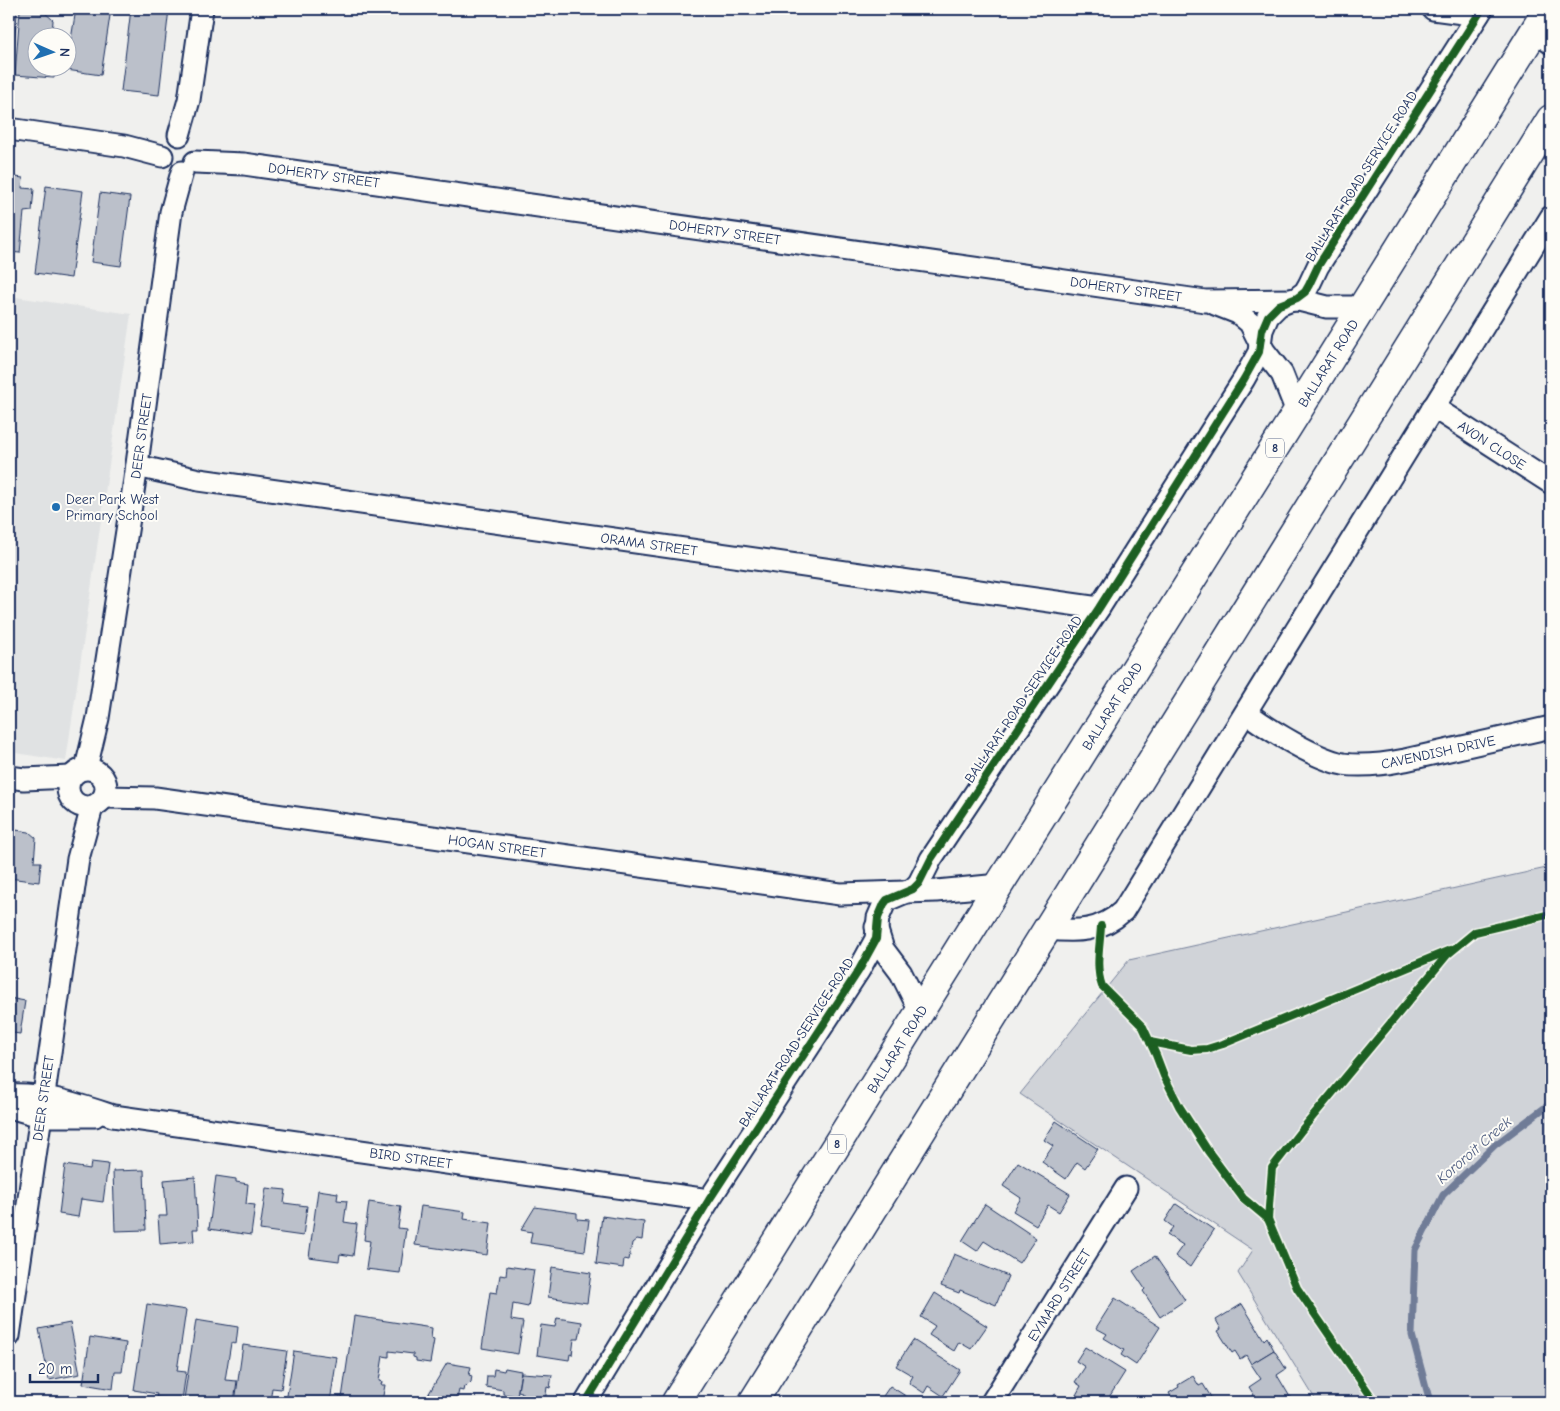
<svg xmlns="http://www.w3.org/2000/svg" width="1560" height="1411" font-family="'Comic Neue',sans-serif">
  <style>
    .built { fill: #e0e2e3 }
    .green { fill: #d0d3d8; stroke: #76819b }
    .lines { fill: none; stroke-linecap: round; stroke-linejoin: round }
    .stream { stroke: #6f7b97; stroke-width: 7 }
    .building { fill: #bbc0ca; stroke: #1b2f5e }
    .minor-casing { stroke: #1b2f5e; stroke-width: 25 }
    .trunk-casing { stroke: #1b2f5e; stroke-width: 31 }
    .minor { stroke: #fdfcf7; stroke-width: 21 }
    .trunk { stroke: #fdfcf7; stroke-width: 28 }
    .cycleway-casing { stroke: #fdfcf7; stroke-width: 11 }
    .cycleway { stroke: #1b5e20; stroke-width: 8 }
    .poi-dot { fill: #1f6fb2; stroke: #fdfcf7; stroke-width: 2 }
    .labels { text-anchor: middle; stroke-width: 4; stroke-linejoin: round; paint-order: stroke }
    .shield { fill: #fdfcf7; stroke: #5f6c8c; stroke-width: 1 }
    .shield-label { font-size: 12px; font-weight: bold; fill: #1b2f5e }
    .street-label { font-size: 14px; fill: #1b2f5e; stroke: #fdfcf7 }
    .poi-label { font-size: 14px; fill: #1b2f5e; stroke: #fdfcf7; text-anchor: start }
    .water-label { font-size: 15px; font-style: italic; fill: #4c5b7f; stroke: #fdfcf7 }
  </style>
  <rect width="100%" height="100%" fill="#f0f0ee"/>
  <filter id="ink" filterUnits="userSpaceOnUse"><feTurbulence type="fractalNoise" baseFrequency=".02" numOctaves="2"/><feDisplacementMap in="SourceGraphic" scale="10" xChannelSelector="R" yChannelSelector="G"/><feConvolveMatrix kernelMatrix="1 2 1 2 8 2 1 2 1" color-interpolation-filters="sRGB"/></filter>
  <g filter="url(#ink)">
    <!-- built -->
    <path class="built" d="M9,296L131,314L66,761L9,752Z"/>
    <!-- green -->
    <path class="green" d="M1551,867V1402H1317L1238,1273L1253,1250L1020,1094L1129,960Z"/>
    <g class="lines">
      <!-- stream -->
      <path class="stream" d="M1430,1402L1412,1335L1415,1250L1443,1195L1495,1145L1551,1103"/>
    </g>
    <!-- building -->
    <g class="building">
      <path d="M76,9H111L101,75L66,70Z"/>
      <path d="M131,9H169L159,95L121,91Z"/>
      <path d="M20,10L43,11L53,20L52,35L40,34V38H38V68H55L54,78L15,75Z"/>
      <path d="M9,14L17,15L9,84Z"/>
      <path d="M9,176L23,178L22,188L34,189L32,211L24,212L20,253L9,252Z"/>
      <path d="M46,186L83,191L71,278L35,273Z"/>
      <path d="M100,193L130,197L121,266L91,262Z"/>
      <path d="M9,829L29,832L36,838L34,862H41L39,882L9,878Z"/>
      <path d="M9,998L25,1001L20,1034L13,1033L10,1051H9Z"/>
      <path d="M1056,1121L1098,1149L1085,1168L1077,1162L1066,1179L1042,1162L1053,1146L1044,1140Z"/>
      <path d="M91,1162L108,1164L103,1202L81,1199L78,1217L59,1214L65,1165L90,1169Z"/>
      <path d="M1018,1162L1070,1194L1059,1212L1048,1205L1036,1225L1013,1211L1021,1198L1003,1186Z"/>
      <path d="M144,1170L146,1230L115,1231L113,1171Z"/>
      <path d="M216,1176L236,1179V1182L248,1184L246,1204L255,1205L251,1235L209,1229Z"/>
      <path d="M195,1177L198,1229H193L194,1241L160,1244L158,1216H167L164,1180Z"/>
      <path d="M266,1188L286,1190L284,1203L307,1206L303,1236L260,1230Z"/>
      <path d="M318,1190L338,1193L337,1200L347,1201L344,1222L357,1224L353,1256L340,1254L339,1261L309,1257Z"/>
      <path d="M369,1202L401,1207L398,1228L406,1229L400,1273L366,1269L370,1241L364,1240Z"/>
      <path d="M985,1204L1036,1238L1019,1263L984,1241L977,1251L962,1241Z"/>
      <path d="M1176,1204L1214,1230L1190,1267L1175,1256L1183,1245L1167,1235L1173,1227L1165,1221Z"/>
      <path d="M421,1206L465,1212L464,1219L491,1223L487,1255L415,1245Z"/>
      <path d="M535,1207L577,1213V1219L589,1220L585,1251L530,1243L532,1232L521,1230Z"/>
      <path d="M602,1216L644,1222L642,1240L637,1239L632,1243L629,1260L624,1259L623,1268L596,1264Z"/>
      <path d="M954,1254L1008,1276L996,1305L960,1290L959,1293L941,1286Z"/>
      <path d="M1155,1256L1185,1300L1160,1317L1143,1291L1145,1289L1133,1271Z"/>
      <path d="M507,1266L534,1270L528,1307L513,1304L511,1320L523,1322L518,1354L482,1348L490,1292L497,1293L500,1275L506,1276Z"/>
      <path d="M552,1267L591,1273L587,1303L548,1297Z"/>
      <path d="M935,1293L987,1326L971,1349L959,1342L954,1351L929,1335L935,1326L921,1317Z"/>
      <path d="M1115,1298L1160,1327L1136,1365L1121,1355L1124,1350L1104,1338L1107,1334L1096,1328Z"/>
      <path d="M147,1304L186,1310L177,1371L186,1372L182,1400L156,1397L157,1394L134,1390Z"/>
      <path d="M1242,1304L1264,1340L1267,1337L1274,1350L1251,1364L1246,1355L1240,1359L1235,1351L1232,1353L1218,1331L1221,1329L1216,1320Z"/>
      <path d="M354,1316L432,1328L431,1339L434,1340L430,1363L416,1361V1358L413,1357V1354L389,1351V1357L383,1356L379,1381L382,1382L381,1385H385L382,1401L392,1402H338L339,1397L342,1398Z"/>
      <path d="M557,1318L582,1322L579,1339H574L572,1355L570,1354L569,1360L537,1355L541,1325L555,1327Z"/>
      <path d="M196,1320L238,1327L236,1344L231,1343L225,1380L237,1381L234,1402H187V1400L184,1399Z"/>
      <path d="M70,1323L80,1374L49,1380L39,1329Z"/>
      <path d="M90,1337L126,1343L122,1372H115L113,1389L83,1384Z"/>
      <path d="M913,1340L960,1370L943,1396L928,1386L924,1393L909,1383L913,1376L896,1366Z"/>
      <path d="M243,1345L287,1351L281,1389L272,1388L270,1402H235Z"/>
      <path d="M1085,1347L1125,1372L1106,1402H1086L1076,1395L1081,1386L1075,1382L1085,1367L1076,1361Z"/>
      <path d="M1274,1350L1286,1369L1277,1375L1293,1402H1253L1250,1398L1254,1395L1249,1387L1261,1379L1251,1364Z"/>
      <path d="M294,1351L337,1357L330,1402H286Z"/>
      <path d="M447,1363L471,1367L469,1375L472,1376L471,1382L466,1387L464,1386L463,1391L459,1390L457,1399L428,1395Z"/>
      <path d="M505,1368L521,1371L517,1396L503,1394V1390L486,1387L487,1376H493L494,1369L504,1371Z"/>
      <path d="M521,1373L552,1375L550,1388L547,1387L545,1402L521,1400L522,1392L518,1391Z"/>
      <path d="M1193,1376L1199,1386L1203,1384L1214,1402H1174L1169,1393L1179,1387L1178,1385Z"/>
      <path d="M890,1386L915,1402H879Z"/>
      <path d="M1055,1394L1068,1402H1050Z"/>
    </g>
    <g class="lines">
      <defs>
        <g id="minor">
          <path d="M1433,9L1478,15"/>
          <path d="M1534,31L1551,43"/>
          <path d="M9,129L124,146L162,156"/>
          <path d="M179,135L189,100L202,9"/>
          <path d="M195,162L244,164L1205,301L1299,300L1327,307H1363"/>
          <path d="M1215,304L1238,313L1250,323L1264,351L1282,374L1297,412"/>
          <path d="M1433,407L1551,483"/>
          <path d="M137,466L199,480L1099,608"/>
          <path d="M1247,713C1269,730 1316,759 1343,764C1364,767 1385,764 1405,760L1551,727"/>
          <path d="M86,768L98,718L135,479L171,212L182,172"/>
          <circle cx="87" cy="788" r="19"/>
          <path d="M9,777L24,779L71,777"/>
          <path d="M105,797L155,798L840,894L937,891L999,885"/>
          <path d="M876,927L883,949L901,973L920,1011"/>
          <path d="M1048,929C1077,932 1100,932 1123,911C1267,680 1408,448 1551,217"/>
          <path d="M9,1095C45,1093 79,1105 113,1116L709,1200"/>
          <path d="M9,1107L40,1116H95"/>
          <path d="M9,1336L78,859L92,807"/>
          <path d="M586,1402L709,1200L859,970L876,939L878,918L884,904L887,900L913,889L919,883L931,859L1099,608L1244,379L1259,352L1262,330L1268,316L1279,305L1297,298L1305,292L1309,285L1318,266L1482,9"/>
          <path d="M992,1402L1126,1188"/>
        </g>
        <g id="trunk">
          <path d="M676,1402L999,885L1297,412L1548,9"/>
          <path d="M753,1402L1551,119"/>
        </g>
      </defs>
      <!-- minor casing -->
      <use href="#minor" class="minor-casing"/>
      <!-- trunk casing -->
      <use href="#trunk" class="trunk-casing"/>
      <!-- minor -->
      <use href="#minor" class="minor"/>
      <!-- trunk -->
      <use href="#trunk" class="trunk"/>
      <defs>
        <g id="cycleway">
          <path d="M1101,926C1100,946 1095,967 1102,986L1143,1027L1156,1055L1164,1076L1179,1106L1208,1151L1243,1198L1268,1219"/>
          <path d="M1150,1042L1191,1050L1207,1049L1223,1044L1450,950"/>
          <path d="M586,1402L709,1200L859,970L876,939L878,918L884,904L887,900L913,889L919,883L931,859L1099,608L1244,379L1259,352L1262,330L1268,316L1279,305L1297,298L1305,292L1309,285L1318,266L1482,9"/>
          <path d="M1375,1402L1297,1288L1268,1219L1272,1168L1300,1132L1447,955L1475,932L1551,914"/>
        </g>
      </defs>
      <!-- cycleway casing -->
      <use href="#cycleway" class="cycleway-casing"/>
      <!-- cycleway -->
      <use href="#cycleway" class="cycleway"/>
    </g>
  </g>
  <!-- markers -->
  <circle class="poi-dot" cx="56" cy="507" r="5"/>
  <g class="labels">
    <!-- shield labels -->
    <g class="shield">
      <rect x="1266" y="438.5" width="18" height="19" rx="4"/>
      <rect x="828" y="1134.5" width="18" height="19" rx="4"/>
    </g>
    <g class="shield-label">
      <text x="1275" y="452">8</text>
      <text x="837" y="1148">8</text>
    </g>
    <!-- street labels -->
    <g class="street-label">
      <text transform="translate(324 175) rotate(8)" y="5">DOHERTY STREET</text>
      <text transform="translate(1361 176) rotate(-58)" y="5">BALLARAT ROAD SERVICE ROAD</text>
      <text transform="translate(725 232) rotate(8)" y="5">DOHERTY STREET</text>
      <text transform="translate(1126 289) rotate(8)" y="5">DOHERTY STREET</text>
      <text transform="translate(1328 363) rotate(-58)" y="5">BALLARAT ROAD</text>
      <text transform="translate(141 436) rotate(-82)" y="5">DEER STREET</text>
      <text transform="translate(1492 445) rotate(33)" y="5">AVON CLOSE</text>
      <text transform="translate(649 544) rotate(8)" y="5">ORAMA STREET</text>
      <text transform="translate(1023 699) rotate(-56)" y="5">BALLARAT ROAD SERVICE ROAD</text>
      <text transform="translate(1112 706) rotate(-58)" y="5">BALLARAT ROAD</text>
      <text transform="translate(1438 752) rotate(-12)" y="5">CAVENDISH DRIVE</text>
      <text transform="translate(497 846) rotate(8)" y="5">HOGAN STREET</text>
      <text transform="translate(796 1042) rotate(-57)" y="5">BALLARAT ROAD SERVICE ROAD</text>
      <text transform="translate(897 1049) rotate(-58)" y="5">BALLARAT ROAD</text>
      <text transform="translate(43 1098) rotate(-82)" y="5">DEER STREET</text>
      <text transform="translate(411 1158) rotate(8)" y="5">BIRD STREET</text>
      <text transform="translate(1059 1295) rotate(-58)" y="5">EYMARD STREET</text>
    </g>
    <!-- poi labels -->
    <g class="poi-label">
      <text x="66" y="504">Deer Park West<tspan x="66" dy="16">Primary School</tspan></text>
    </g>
    <!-- water labels -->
    <g class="water-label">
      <text transform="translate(1474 1150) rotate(-41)" y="5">Kororoit Creek</text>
    </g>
  </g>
  <!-- margin -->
  <rect width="1560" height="1411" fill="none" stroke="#fdfcf7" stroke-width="30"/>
  <rect x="15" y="15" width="1530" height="1381" fill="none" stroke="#1b2f5e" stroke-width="2" filter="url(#ink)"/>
  <!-- north arrow -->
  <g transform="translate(52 52) rotate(92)"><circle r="24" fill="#fdfcf7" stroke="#a3aaba"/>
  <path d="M0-4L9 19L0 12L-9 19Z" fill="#1f6fb2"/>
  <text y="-8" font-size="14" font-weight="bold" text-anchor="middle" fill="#1b2f5e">N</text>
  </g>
  <!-- scale -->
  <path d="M30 1374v8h68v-8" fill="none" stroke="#1b2f5e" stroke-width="2.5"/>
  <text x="38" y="1374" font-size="15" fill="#1b2f5e" stroke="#fdfcf7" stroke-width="4" paint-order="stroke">20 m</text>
</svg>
